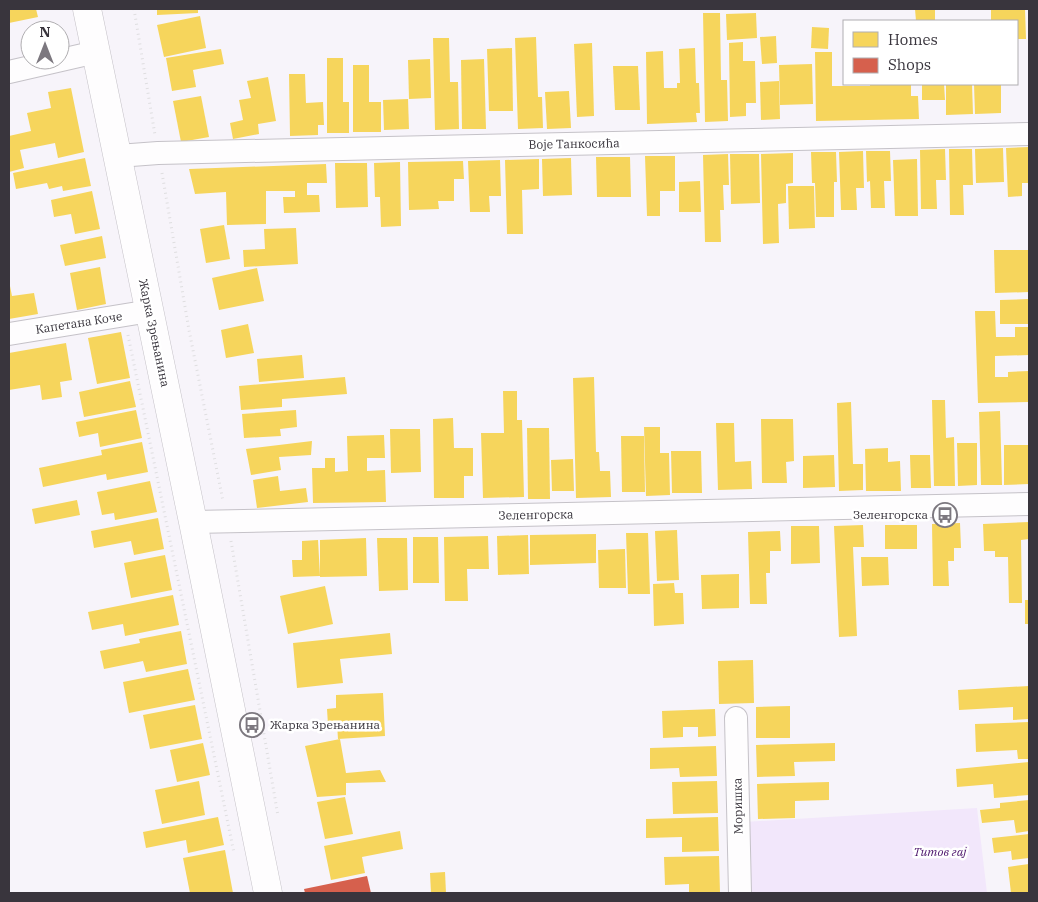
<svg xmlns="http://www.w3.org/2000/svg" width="1038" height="902" font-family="'IBM Plex Serif',serif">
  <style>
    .green { fill: #f2e7fb }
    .homes { fill: #f6d55c }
    .shops { fill: #d6604d }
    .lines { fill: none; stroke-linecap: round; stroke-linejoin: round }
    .minor-casing { stroke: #c5c2c8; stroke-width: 24 }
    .secondary-casing { stroke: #c5c2c8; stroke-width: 29 }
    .path { stroke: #dfdee0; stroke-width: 3; stroke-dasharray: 1 4; stroke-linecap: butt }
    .minor { stroke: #fefdfe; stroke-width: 22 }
    .secondary { stroke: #fefdfe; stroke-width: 28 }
    .labels { text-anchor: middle; stroke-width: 5; stroke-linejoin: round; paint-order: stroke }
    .street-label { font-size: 12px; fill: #39353d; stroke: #fff }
    .poi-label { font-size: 12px; fill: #39353d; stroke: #fff; text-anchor: end }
    .park-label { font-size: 12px; font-style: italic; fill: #4b136b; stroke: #fff }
  </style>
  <rect width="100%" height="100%" fill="#f7f4fa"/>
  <!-- green -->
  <path class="green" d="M977,808L987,893H746L744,822Z"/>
  <!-- homes -->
  <g class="homes">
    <path d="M9,9H36L38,17L9,23Z"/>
    <path d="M157,9H198V13L157,15Z"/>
    <path d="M915,9H935V21H916Z"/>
    <path d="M991,9H1025L1026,39H1017V21H991Z"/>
    <path d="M703,13H720L721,80H727L728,121L705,122Z"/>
    <path d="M756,13L757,38L727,40L726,14Z"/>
    <path d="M200,16L206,48L164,57L157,25Z"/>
    <path d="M812,27L829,28L828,49L811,48Z"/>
    <path d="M776,36L777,63L762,64L760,37Z"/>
    <path d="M536,37L538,97H542L543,128L518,129L515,38Z"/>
    <path d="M433,38H449L450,82H458L459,129L435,130Z"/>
    <path d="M743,42V61H755L756,103H746V116L730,117L729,43Z"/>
    <path d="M592,43L594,116L577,117L574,44Z"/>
    <path d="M512,48L513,111H489L487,49Z"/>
    <path d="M695,48L696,83H699L700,113H696L697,122L647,124L646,52L663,51L664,88H677V83H680L679,49Z"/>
    <path d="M221,49L224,64L193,70L196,87L172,91L166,58Z"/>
    <path d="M815,52H832V86H870V84L911,85V96H918L919,119L816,121Z"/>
    <path d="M327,58H343V102H349V133H327Z"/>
    <path d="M430,59L431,98L409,99L408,60Z"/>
    <path d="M484,59L486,129H462L461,60Z"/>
    <path d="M812,64L813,104L780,105L779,65Z"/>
    <path d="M353,65H369V102H381V132H353Z"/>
    <path d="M613,66H638L640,110H615Z"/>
    <path d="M289,74H305L306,103L323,102L324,125H318V135L290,136Z"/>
    <path d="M268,77L276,121L258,124L259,134L233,139L230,123L243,120L239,100L251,98L247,81Z"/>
    <path d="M779,81L780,119L761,120L760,82Z"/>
    <path d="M922,84H944L945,100H922Z"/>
    <path d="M946,84H972L973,114L946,115Z"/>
    <path d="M974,84H1001V113L975,114Z"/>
    <path d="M71,88L84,152L58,158L55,143L20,150L24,168L9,172V136L31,131L27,113L51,108L48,92Z"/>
    <path d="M569,91L571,128L547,129L545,92Z"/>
    <path d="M201,96L209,137L181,142L173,101Z"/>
    <path d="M408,99L409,129L384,130L383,100Z"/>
    <path d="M1029,147V183H1022V196L1008,197L1006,148Z"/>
    <path d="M1003,148L1004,182L976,183L975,149Z"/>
    <path d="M945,149L946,180H936L937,209H921L920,150Z"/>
    <path d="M949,149H972L973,185H963L964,215H950Z"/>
    <path d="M863,151L864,188H856L857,210H841L839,152Z"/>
    <path d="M866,151H890L891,181H884L885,208H871L870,181L867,182Z"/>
    <path d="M811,152H836L837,182H834V217H816L815,183H812Z"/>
    <path d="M793,153V183L786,184V203L778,204L779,243L763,244L761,154Z"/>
    <path d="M728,154L729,185H723L724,210H720L721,242H705L703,155Z"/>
    <path d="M730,154H759L760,203L731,204Z"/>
    <path d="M645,156H675V191H660V216H647Z"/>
    <path d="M596,157H630L631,197H597Z"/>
    <path d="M85,158L91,186L63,191L62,186L49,189L47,183L16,189L13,173Z"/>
    <path d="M571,158L572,195L543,196L542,159Z"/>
    <path d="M539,159V189L522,190L523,234H507L505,160Z"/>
    <path d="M917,159L918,216H895L893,160Z"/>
    <path d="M500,160L501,196H489L490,212H470L468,161Z"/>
    <path d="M463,161L464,179H454V201H438L439,209L409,210L408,162Z"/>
    <path d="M400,162L401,226L381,227L380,197H375L374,163Z"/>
    <path d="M335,163H367L368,207L336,208Z"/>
    <path d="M326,164L327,183H307V195H319L320,212L284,213L283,197H295V191H266V224L227,225L226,192L195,194L189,169Z"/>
    <path d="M700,181L701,212H679V182Z"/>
    <path d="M788,186H814L815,228L789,229Z"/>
    <path d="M92,191L100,229L75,234L71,214L54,217L51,200Z"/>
    <path d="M224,225L230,259L206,263L200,229Z"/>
    <path d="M296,228L298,264L244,267L243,250L265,249L264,229Z"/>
    <path d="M102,236L106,258L65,266L60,245Z"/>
    <path d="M994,250H1029V292L995,293Z"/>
    <path d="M100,267L106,304L77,310L70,273Z"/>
    <path d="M257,268L264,301L219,310L212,278Z"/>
    <path d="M9,281L12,296L34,293L38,314L9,319Z"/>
    <path d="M1029,299V324H1000V300Z"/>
    <path d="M975,311H995L996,337H1015V327H1029V355L995,356V377H1008V372L1029,371V402L978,403Z"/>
    <path d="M248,324L254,353L226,358L221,330Z"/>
    <path d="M121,332L130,378L97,384L88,338Z"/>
    <path d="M66,343L72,380L60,382L62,397L42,400L40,385L9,390V353Z"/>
    <path d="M302,355L304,378L259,382L257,359Z"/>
    <path d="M345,377L347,394L282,399V407L241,410L239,386Z"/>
    <path d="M594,377L596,452H599L600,471H610L611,497L576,498L573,378Z"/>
    <path d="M130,381L136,407L84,417L79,392Z"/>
    <path d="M503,391H517V420H522L524,497L483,498L481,433H504Z"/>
    <path d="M932,400H945L946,438L954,437L955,486H934Z"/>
    <path d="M851,402L853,464H863V490L839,491L837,403Z"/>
    <path d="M136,410L142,438L100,447L98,433L79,437L76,422Z"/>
    <path d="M296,410L297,427L280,429L281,436L244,438L242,414Z"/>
    <path d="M1000,411L1002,485H981L979,412Z"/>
    <path d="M453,418L454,448H473V476H464V498H434L433,419Z"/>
    <path d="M761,419H793L794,461L786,462L787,483H762Z"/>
    <path d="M716,423H734L735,462L751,461L752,489L718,490Z"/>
    <path d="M644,427H660V453H669L670,495L646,496Z"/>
    <path d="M527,428H549L550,499H528Z"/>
    <path d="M390,429H420L421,472L391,473Z"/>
    <path d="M384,435L385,458H367V471L385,470L386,502L313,503L312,468H325V458H335V472L348,471L347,436Z"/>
    <path d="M621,436H644L645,492H622Z"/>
    <path d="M312,441L311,455L279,457L281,470L251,475L246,449Z"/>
    <path d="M142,442L148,472L107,480L106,474L43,487L39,468L102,455L101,450Z"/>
    <path d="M957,443H977V485L958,486Z"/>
    <path d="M1004,445H1029V484L1004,485Z"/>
    <path d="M888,448V462L900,461L901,491H866L865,449Z"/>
    <path d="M671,451H701L702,493H672Z"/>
    <path d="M834,455L835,487L803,488V456Z"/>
    <path d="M910,455H930L931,488H911Z"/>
    <path d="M573,459L574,491H552L551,460Z"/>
    <path d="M278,476L280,491L306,488L308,502L257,508L253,480Z"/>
    <path d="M150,481L157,512L115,520L114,513L102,515L97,492Z"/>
    <path d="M77,500L80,515L35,524L32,509Z"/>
    <path d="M158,518L164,549L134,555L131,541L94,548L91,531Z"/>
    <path d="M1029,522V539L1021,540L1022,603H1009L1008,557H995V551H984L983,524Z"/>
    <path d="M960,523L961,548H954V561H948L949,586H933L932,524Z"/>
    <path d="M863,525L864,547H853L857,636L839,637L834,526Z"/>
    <rect x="885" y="525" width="32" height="24"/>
    <path d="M791,526H819L820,563L791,564Z"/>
    <path d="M677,530L679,580L657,581L655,531Z"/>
    <path d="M780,531L781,551H770V573H766L767,604H750L748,532Z"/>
    <path d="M626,533H648L650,594H628Z"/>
    <path d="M596,534V563L530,565V535Z"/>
    <path d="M528,535L529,574L498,575L497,536Z"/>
    <path d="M488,536L489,569H467L468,601H445L444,537Z"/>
    <path d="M413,537H438L439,583H413Z"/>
    <path d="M366,538L367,576L320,577V540Z"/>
    <path d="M377,538H407L408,590L379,591Z"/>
    <path d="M318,540L320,576L293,577L292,560H302V541Z"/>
    <path d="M625,549L626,588H599L598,550Z"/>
    <path d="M165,555L172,590L131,598L124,563Z"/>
    <path d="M861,557H888L889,585L862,586Z"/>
    <path d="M739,574V608L702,609L701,575Z"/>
    <path d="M674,583L675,593H683L684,624L654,626L653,584Z"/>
    <path d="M325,586L333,624L288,634L280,596Z"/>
    <path d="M173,595L179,625L125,636L123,624L92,630L88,612Z"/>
    <rect x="1025" y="600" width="4" height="24"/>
    <path d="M181,631L187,664L146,672L143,661L104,669L100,651L140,643L139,639Z"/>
    <path d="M390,633L392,654L340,659L343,683L297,688L293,643Z"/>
    <path d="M753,660L754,703L719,704L718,661Z"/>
    <path d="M188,669L195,700L129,713L123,682Z"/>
    <path d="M1029,686V719L1013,720V707L959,710L958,690Z"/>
    <path d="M383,693L385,736L338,739L337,724L328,725L327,709L336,708V695Z"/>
    <path d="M195,705L202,739L150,749L143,715Z"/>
    <path d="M790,706V738H756V707Z"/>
    <path d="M715,709L716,736L698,737V727H683V737L663,738L662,711Z"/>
    <path d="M1029,722V759H1018L1017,750L976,752L975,724Z"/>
    <path d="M340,739L346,773L380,770L386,782L346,783V795L317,797L305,746Z"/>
    <path d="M203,743L210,775L177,782L170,750Z"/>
    <path d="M835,743V761L794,762L795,776L757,777L756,745Z"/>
    <path d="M716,746L717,776L680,777L679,768L650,769V748Z"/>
    <path d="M1029,762V795L994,798L993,784L957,787L956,769Z"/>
    <path d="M199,781L205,815L162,824L155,790Z"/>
    <path d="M717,781L718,813L673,814L672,782Z"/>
    <path d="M829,782V800L795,801V818L758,819L757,784Z"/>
    <path d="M345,797L353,834L325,839L317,802Z"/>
    <path d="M1029,800V831L1016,833L1014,820L982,823L980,810L1000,808V803Z"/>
    <path d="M218,817L224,845L188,853L186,840L146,848L143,832Z"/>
    <path d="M718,817L719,851L682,852V837L646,838V819Z"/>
    <path d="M400,831L403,849L362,857L365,873L331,880L324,846Z"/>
    <path d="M1029,834V858L1012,860L1011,851L994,853L992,838Z"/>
    <path d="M225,850L233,893H190L183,858Z"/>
    <path d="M719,856L720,893H689V884L665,885L664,857Z"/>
    <path d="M1029,864V893H1011L1008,867Z"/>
    <path d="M445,872L446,893H431L430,873Z"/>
  </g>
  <!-- shops -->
  <path class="shops" d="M367,876L371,893H305L304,889Z"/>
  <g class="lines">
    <defs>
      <g id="minor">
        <path d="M9,72L96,52"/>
        <path d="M118,156L158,153L1029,134"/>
        <path d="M9,334L150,311"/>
        <path d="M193,522L1029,504"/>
        <path d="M736,718L740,893"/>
      </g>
      <path id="secondary" d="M87,9L193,522L268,893"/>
    </defs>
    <!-- minor casing -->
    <use href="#minor" class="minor-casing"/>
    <!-- secondary casing -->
    <use href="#secondary" class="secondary-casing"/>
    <!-- path -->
    <g class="path">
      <path d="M134,9L155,135"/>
      <path d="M162,173L189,330L223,501"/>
      <path d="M128,335L234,853"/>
      <path d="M231,541L278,816"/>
    </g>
    <!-- minor -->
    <use href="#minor" class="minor"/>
    <!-- secondary -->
    <use href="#secondary" class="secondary"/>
  </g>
  <!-- icons -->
  <defs>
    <symbol id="bus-ring" viewBox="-11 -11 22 22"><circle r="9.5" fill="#fff" stroke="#7c787f" stroke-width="1.5"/><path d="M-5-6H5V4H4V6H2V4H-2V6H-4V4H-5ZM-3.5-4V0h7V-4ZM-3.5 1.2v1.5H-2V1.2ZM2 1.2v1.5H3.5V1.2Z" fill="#7c787f"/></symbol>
  </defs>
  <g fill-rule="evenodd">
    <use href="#bus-ring" x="931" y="501" width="28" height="28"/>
    <use href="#bus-ring" x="238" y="711" width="28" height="28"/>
  </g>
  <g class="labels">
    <!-- street labels -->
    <g class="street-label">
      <text transform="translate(574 144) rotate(-1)" y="4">Воје Танкосића</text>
      <text transform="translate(79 323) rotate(-9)" y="4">Капетана Коче</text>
      <text transform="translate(154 333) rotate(78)" y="4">Жарка Зрењанина</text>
      <text transform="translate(536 515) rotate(-1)" y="4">Зеленгорска</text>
      <text transform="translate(738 806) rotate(-91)" y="4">Моришка</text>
    </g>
    <!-- poi labels -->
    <g class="poi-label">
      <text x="928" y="519">Зеленгорска</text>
      <text x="270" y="729" text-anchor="start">Жарка Зрењанина</text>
    </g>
    <!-- park labels -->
    <g class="park-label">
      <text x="940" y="856">Титов гај</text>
    </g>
  </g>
  <!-- border -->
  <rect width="1038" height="902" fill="none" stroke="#39353d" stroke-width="20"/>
  <!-- legend -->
  <rect x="843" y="20" width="175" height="65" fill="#ffffff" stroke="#b0aeb1"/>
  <rect x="853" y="32" width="25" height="15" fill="#f6d55c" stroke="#b0aeb1"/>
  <text x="888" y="45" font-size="15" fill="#39353d">Homes</text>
  <rect x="853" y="58" width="25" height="15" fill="#d6604d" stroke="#b0aeb1"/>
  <text x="888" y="70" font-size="15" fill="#39353d">Shops</text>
  <!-- north arrow -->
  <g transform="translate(45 45)"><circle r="24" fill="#ffffff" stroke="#b0aeb1"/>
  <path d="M0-4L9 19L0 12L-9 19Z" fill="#7c787f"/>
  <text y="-8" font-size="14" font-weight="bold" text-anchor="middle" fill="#39353d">N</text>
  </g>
</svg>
